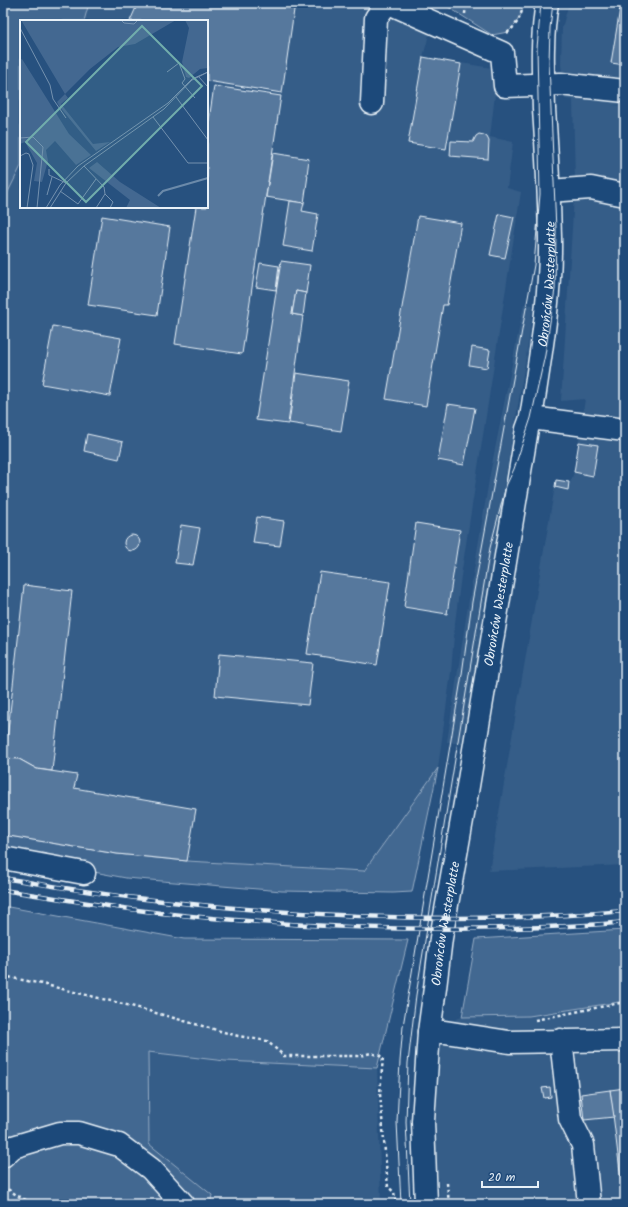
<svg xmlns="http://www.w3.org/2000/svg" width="628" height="1207" font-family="Kalam,sans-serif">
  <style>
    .built { fill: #355d88 }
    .green { fill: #436891; stroke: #96acc4 }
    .building { fill: #57789d; stroke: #e8f1f8 }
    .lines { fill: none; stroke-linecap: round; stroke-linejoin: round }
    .minor-casing { stroke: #e8f1f8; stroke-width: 25 }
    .path { stroke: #e8f1f8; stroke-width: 2.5; stroke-dasharray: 3 3; stroke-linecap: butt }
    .minor { stroke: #1f4a7a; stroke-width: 22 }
    .tram { stroke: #e8f1f8; stroke-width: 1 }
    .rail-casing { stroke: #e8f1f8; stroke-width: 4.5 }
    .rail { stroke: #1f4a7a; stroke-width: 3; stroke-dasharray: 9; stroke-linecap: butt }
    .labels { text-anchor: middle; stroke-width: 4; stroke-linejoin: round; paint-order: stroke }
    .street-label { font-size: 13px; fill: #e8f1f8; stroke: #1f4a7a }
    .inset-river { fill: none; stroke: #6b8aaa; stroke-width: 2 }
    .inset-road { fill: none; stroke: #7491af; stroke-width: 1 }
    .view { fill: #71adac; fill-opacity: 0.15; stroke: #71adac; stroke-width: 2 }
    .inset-edge { fill: none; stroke: #e8f1f8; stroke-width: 2 }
  </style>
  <rect width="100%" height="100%" fill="#27517f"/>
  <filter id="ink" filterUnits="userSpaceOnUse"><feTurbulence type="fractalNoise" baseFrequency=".025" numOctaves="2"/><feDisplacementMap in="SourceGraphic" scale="8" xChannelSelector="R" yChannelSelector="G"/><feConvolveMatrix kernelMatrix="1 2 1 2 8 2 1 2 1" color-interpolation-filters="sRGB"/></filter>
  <g filter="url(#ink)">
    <!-- built -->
    <g class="built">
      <path d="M89,3H406L430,31L423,57L498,69L490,137L513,142L507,188L521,192L461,576L455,623L451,672L438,768L364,871L187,861L117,854L3,835V202L21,166V207H207V21H84Z"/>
      <path d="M569,3H625V106L611,105L625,107V865L489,871L556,480L568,489L574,472L585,399L561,401L575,181L573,100L565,99L561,64L562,28Z"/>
      <path d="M524,304L533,305L529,339L462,744L447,742L466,618L490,474Z"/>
      <path d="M625,1001V1204H440L433,1111L438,1026L462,1017L529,1016Z"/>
      <path d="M147,1052L225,1061L377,1068L381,1204H210L212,1195L149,1144Z"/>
    </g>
    <!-- green -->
    <g class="green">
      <path d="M3,3H89L84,21H21V166L3,202Z"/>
      <path d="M442,3H523L522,13L515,25L508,32L492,35Z"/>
      <path d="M438,768L412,892L393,893L282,891L126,878L3,855V835L117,854L187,861L364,871Z"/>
      <path d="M3,906L184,939L408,940L377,1068L225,1061L148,1052L149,1144L212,1195L210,1204H3Z"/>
      <path d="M625,930V1001L529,1016L462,1017L476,939Z"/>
    </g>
    <!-- building -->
    <g class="building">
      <path d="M138,3H295L282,93L207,81V21H130Z"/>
      <path d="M621,3H625V65L611,63Z"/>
      <path d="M423,57L461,64L446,149L408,143Z"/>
      <path d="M214,86L281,96L242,354L175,344L196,207H207V134Z"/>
      <path d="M479,134L484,135L487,137L489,141L488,159L450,156L451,141L473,142L476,136Z"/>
      <path d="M273,153L309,159L307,175H308L304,203L266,197Z"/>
      <path d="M290,201L304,203L302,211L318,214L312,251L283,246Z"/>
      <path d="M499,214L514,217L505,258L490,255Z"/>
      <path d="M102,216L170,227L157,315L88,305Z"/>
      <path d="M418,216L461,223L447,305H443L426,406L386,399Z"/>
      <path d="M281,261L310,265L306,293L296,291L292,314L303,316L288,424L256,420Z"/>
      <path d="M260,263L279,266L276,290L256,287Z"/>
      <path d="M296,291L306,293L303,316L292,314Z"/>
      <path d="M53,326L121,338L110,396L42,384Z"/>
      <path d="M472,347L490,350L487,368L469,365Z"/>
      <path d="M296,373L349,381L341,431L289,423Z"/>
      <path d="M448,404L475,408L464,465L438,460Z"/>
      <path d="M87,434L123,442L119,459L84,451Z"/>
      <path d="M579,442L598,445L593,476L574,472Z"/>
      <path d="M556,480L569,482L568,490L555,487Z"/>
      <path d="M257,517L284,521L280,546L253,543Z"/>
      <path d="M416,523L460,530L447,614L404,607Z"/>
      <path d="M181,525L200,528L193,565L175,563Z"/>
      <circle cx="132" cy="543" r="8"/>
      <path d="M320,572L390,582L377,665L307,654Z"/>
      <path d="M24,585L72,591L52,771L37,769L19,759L5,758Z"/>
      <path d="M219,654L313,663L308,705L215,696Z"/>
      <path d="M3,758L19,759L37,769L77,775L74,788L196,809L187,861L117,854L3,835Z"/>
      <path d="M550,1087L551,1097L544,1098L542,1088Z"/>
      <path d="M625,1088V1204H624L610,1090Z"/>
      <path d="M610,1090L614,1117L584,1120L581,1094Z"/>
    </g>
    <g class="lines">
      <defs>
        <g id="minor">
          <path d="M389,3L502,53L505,86L560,84L625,91"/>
          <path d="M372,103L376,18L387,3"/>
          <path d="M549,191L591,188L625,195"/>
          <path d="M531,418L625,430"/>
          <path d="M3,858L84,873"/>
          <path d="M429,1032H445L509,1042L625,1040"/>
          <path d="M561,1040L570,1119L583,1145L589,1204"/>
          <path d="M3,1156L13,1147L60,1133H79L119,1145L151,1169L183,1204"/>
          <path id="s1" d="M426,1204L423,1121L429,1032L435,988L441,938L467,792L527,429L531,418C540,358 551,298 550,237C549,194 547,152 544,109C543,74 541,38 547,3"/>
        </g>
      </defs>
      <!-- minor casing -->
      <use href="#minor" class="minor-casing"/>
      <!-- path -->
      <g class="path">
        <path d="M465,14L466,3"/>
        <path d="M507,33C517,25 522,16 523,3"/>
        <path d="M3,976L42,984L131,1006L238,1036L267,1041L284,1056H359L371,1053L383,1057L380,1094L388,1187L394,1192L396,1204"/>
        <path d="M535,1020L625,1002"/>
        <path d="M447,1183L449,1204"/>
        <path d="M3,1186L21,1198L36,1204"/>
      </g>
      <!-- minor -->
      <use href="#minor" class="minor"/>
      <!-- tram -->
      <g class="tram">
        <path d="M401,1204L397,1122L400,1061L403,1026L462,674L472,602L534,265L540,194L537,48L541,3"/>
        <path d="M410,1204L406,1122L408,1063L416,995L490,548L506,486L514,469L531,418L545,355L555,289L556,230L549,63L550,28L553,3"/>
      </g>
      <defs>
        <g id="rail">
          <path d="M3,878C47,885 92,893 136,898C298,917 463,925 625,911"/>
          <path d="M3,890C56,898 108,907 161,913C279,926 394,931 512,928C550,927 587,926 625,922"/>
        </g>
      </defs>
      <!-- rail casing -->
      <use href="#rail" class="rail-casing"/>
      <!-- rail -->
      <use href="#rail" class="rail"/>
    </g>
  </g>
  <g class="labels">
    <!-- street labels -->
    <g class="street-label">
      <text dy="5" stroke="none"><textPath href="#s1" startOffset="930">Obrońców Westerplatte</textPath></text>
      <text dy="5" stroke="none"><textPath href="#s1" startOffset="606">Obrońców Westerplatte</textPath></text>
      <text dy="5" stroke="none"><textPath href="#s1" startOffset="282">Obrońców Westerplatte</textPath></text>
    </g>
  </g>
  <!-- overview -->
  <g transform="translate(20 20)">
    <rect width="188" height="188" fill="#27517f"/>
    <path d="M1,0H156L115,24L98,27L70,49L45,74L48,78L41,84L73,124L90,122L76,131L39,86L37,82L45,74ZM165,0H188V48L180,49L169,58L166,57L162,42L169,8ZM2,39L49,114L71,135L56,145L35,121L26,130L28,141L22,162L14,161L17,143L5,122L0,124V40ZM77,142L100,162L141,188H106L110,180L69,148Z" fill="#436891"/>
    <path class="inset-river" d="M138,176L143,171L188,158"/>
    <path class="inset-road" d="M101,0L104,3L114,4L118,0M0,8L30,65L33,79L46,98M147,52L159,43L165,59L162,63L175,78M178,56L188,67M156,77L188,120M133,97L168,143H188M0,118L13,117L23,127L17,188M0,136L6,133L9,134L13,145L7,188M64,146L84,167L85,174L93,182L90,188M29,149V155L46,163M40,171L58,184L76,159M27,175L32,157M26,188L40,165L58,146L148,83L172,59L188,52M30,188L46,163L64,146L144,89L172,60L188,52M76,188L85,174"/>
    <path class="view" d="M122,6L182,66L66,182L6,122Z"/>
    <rect width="188" height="188" class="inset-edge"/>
  </g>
  <!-- margin -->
  <rect width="628" height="1207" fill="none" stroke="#1f4a7a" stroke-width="16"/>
  <rect x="8" y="8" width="612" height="1191" fill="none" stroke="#e8f1f8" stroke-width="1.5" filter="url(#ink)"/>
  <!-- scale -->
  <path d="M482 1181v6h56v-6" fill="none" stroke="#e8f1f8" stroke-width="2"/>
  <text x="488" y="1181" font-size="12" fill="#e8f1f8" stroke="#1f4a7a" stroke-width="3" paint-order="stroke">20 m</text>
</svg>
